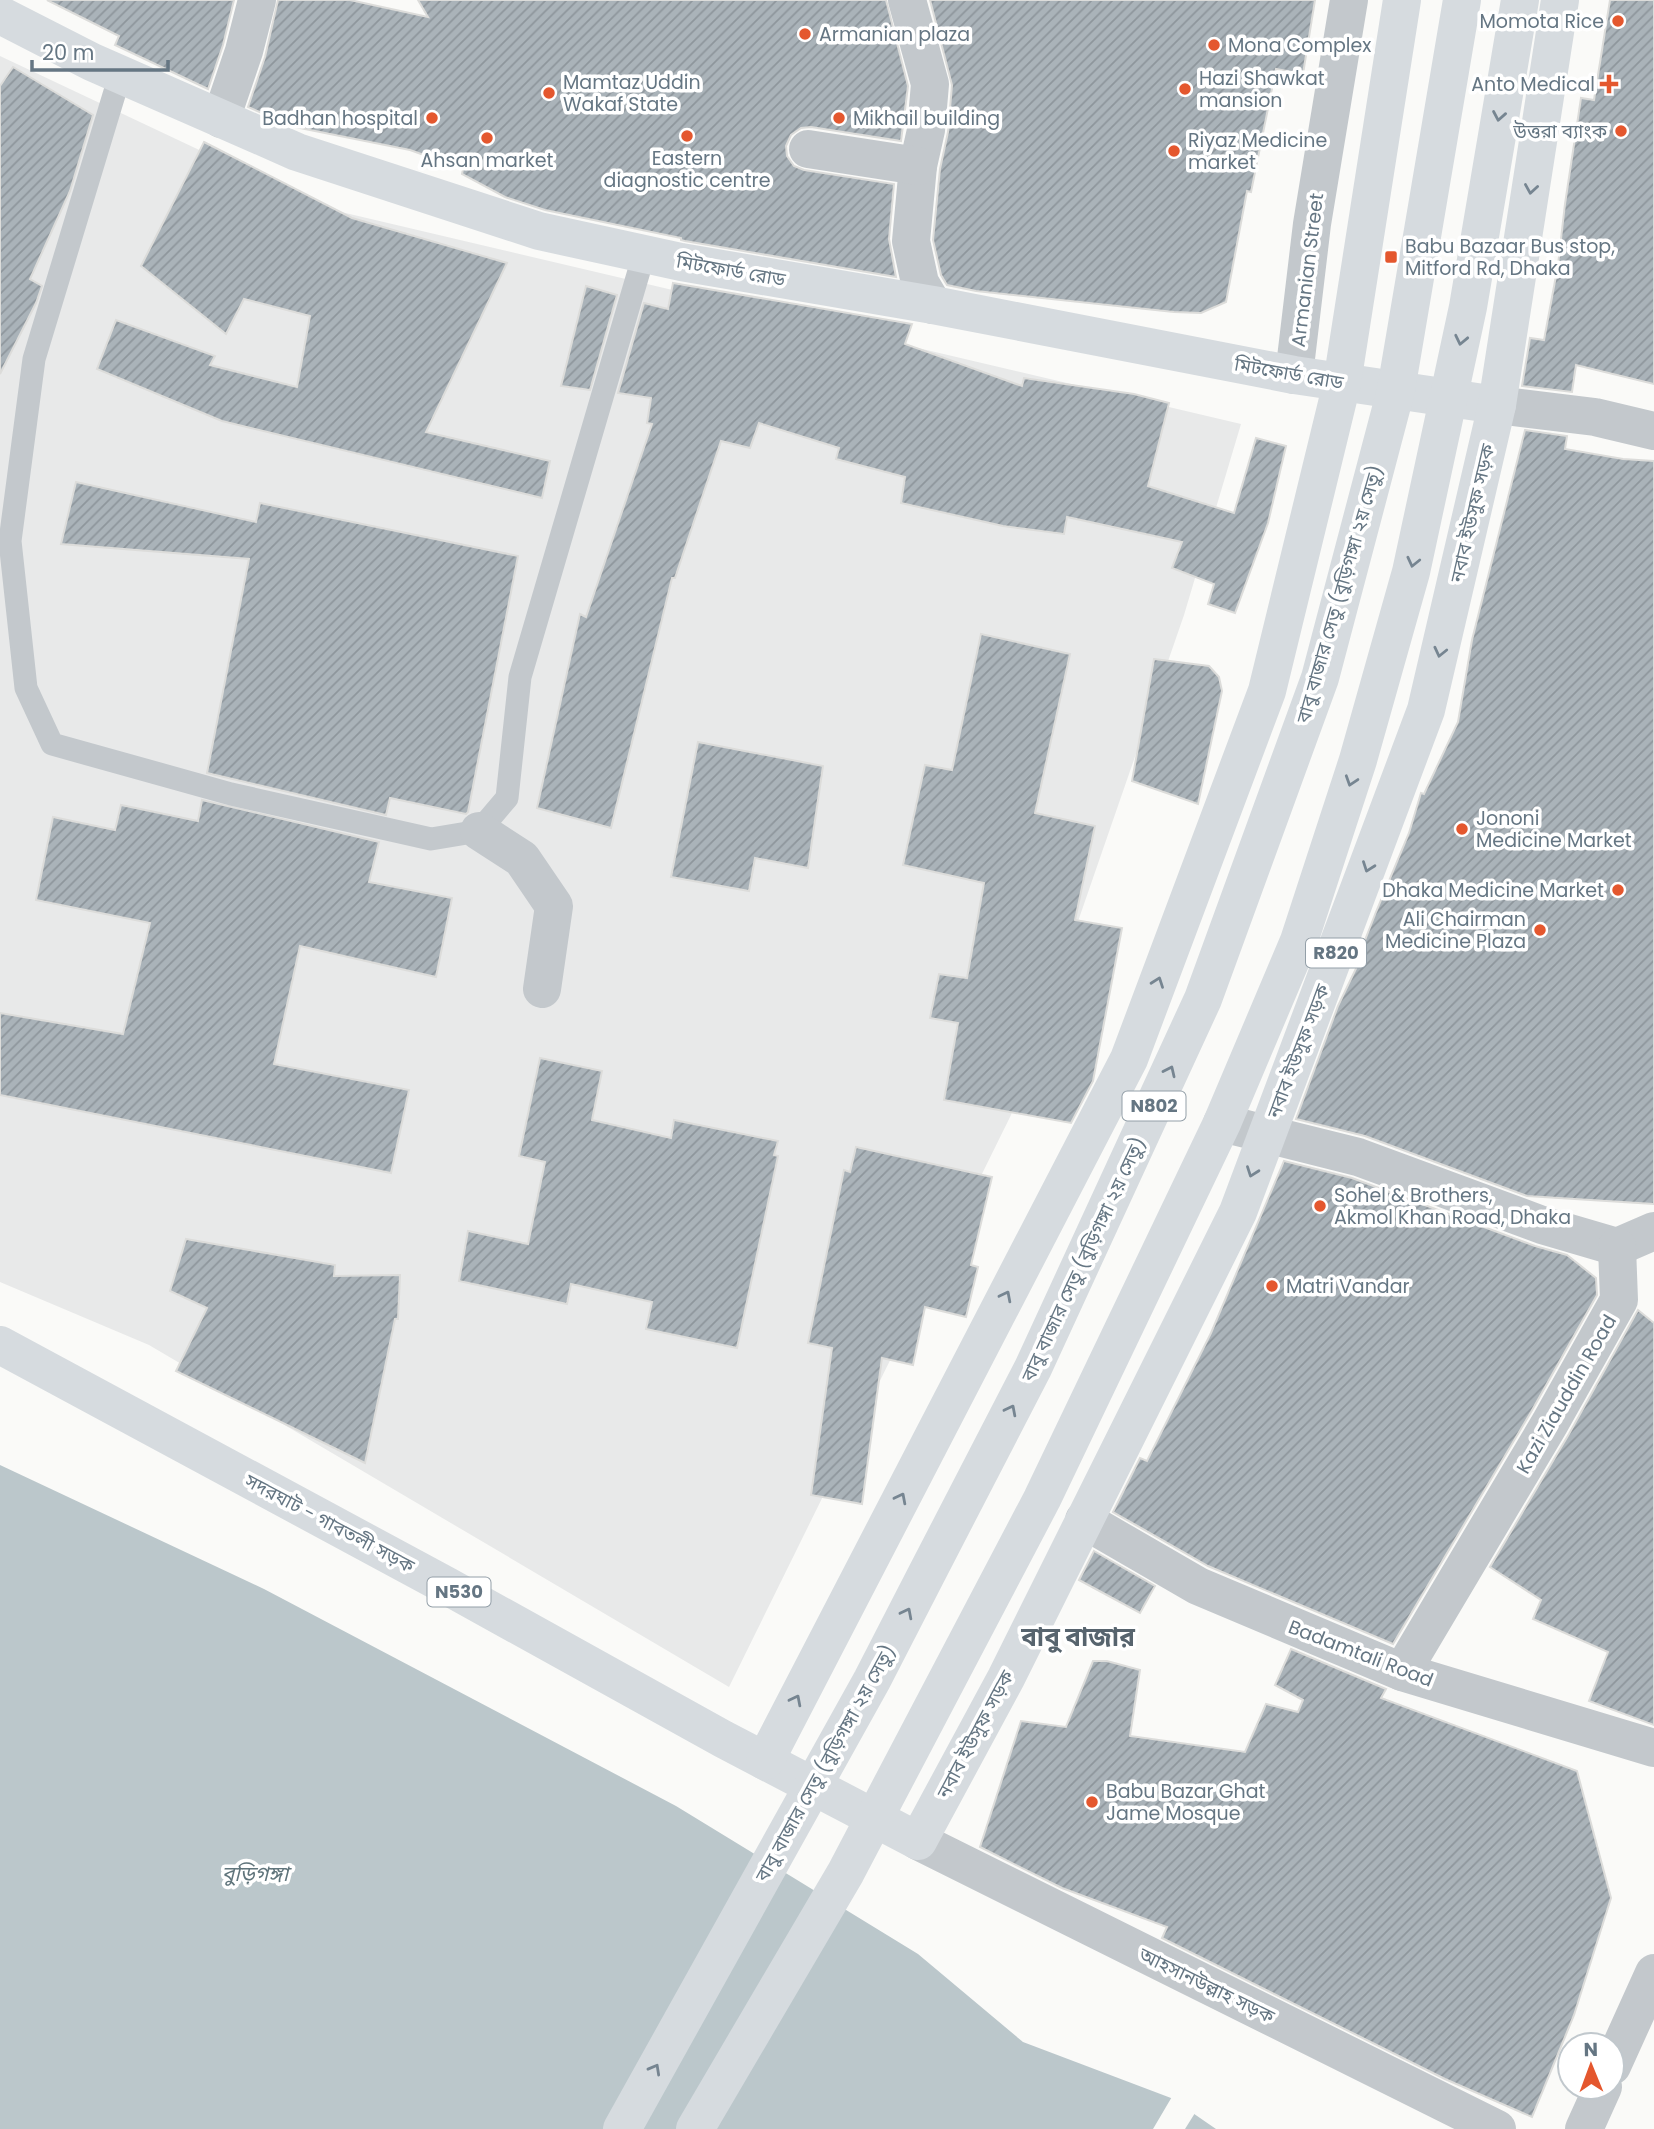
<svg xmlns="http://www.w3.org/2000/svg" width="1654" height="2129" font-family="Poppins,'Noto Sans Bengali',sans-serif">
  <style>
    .built { fill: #e8e9e9 }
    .water { fill: #bbc7cb }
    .pier { fill: #fafaf8 }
    .building { fill: url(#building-hatch); stroke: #dcdcda; stroke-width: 2 }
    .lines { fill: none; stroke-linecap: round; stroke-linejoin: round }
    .service { stroke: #c3c8cc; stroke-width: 23 }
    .minor { stroke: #c3c8cc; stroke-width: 38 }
    .tertiary { stroke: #c3c8cc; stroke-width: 38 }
    .secondary { stroke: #d6dbdf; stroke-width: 38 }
    .trunk { stroke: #d6dbdf; stroke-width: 38 }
    .oneway { stroke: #768591 }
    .poi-dot { fill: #e4572e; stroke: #fff; stroke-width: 2.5 }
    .labels { text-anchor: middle; stroke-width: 7; stroke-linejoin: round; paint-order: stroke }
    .shield { fill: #fff; stroke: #939fa8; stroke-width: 2 }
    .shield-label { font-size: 18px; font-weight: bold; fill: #657683 }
    .poi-label { font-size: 19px; fill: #657683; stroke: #fff; text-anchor: start }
    .street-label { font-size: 19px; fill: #657683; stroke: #fff }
    .water-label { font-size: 21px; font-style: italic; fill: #60757c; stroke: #fff }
    .district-label { font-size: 26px; font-weight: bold; fill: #57646e; stroke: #fff }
  </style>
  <defs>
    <pattern id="building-hatch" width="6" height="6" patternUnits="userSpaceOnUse" patternTransform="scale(1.75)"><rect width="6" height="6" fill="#aab3b9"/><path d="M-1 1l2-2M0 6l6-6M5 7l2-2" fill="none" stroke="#8e969c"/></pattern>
  </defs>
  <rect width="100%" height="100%" fill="#fafaf8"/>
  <!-- built -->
  <path class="built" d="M0,56L320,207L1241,424L1184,615L1011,1115L729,1687L149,1345L0,1282Z"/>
  <!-- water -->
  <path class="water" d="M0,1465L264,1589L676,1806L918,1954L1023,2042L1171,2098L1216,2129H0Z"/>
  <!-- pier -->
  <path class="pier" d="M1173,2095L1197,2110L1195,2113L1185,2129H1153Z"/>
  <!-- building -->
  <g class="building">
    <path d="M47,0H234L223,45L208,89L115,45L119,36Z"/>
    <path d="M278,0H350L428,17L418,0H886L908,86L901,141L811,127L801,128L791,135L786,146L787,156L794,166L804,170L894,184L889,239L896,277L685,241L681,240V238L545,210L505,197L462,174L463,169L410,150L295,127L248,107L265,57Z"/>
    <path d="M930,0H1315L1303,74L1276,69L1251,192L1247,191L1226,302L1201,313L1174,312L976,291L947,285L941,275L933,240L940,169L948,132L952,85Z"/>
    <path d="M1610,0H1654V384L1576,365L1572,392L1522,386L1530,338L1544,340L1558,265L1565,204L1581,98L1594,100Z"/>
    <path d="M13,67L93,115L70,191L30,279L42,286L36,303L0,374V86Z"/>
    <path d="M204,142L352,218L507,263L426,432L550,461L542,498L222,421L97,369L116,320L215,356L210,365L297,387L310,316L244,299L226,334L141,266Z"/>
    <path d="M673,283L912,324L905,344L1022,386L1024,378L1134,394L1169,403L1148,486L1234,513L1256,438L1286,446L1268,523L1235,613L1208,604L1214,584L1172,568L1182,542L1067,517L1064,534L1003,526L901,503L905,477L836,459L839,448L759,423L750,448L721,441L675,578H672L611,828L537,808L580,614L586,617L652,424L647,423L651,398L618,393L644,303L668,309Z"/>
    <path d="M586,286L617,295L590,390L561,386Z"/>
    <path d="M1525,430L1567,436L1565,449L1623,459L1654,461V1204L1527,1196L1365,1136L1296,1119L1338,1006L1363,954L1360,953L1376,912L1409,833L1421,793L1424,794L1458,722L1472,640Z"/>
    <path d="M76,482L256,522L260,503L518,556L468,812L466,814L390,798L386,815L207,773L249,559L61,544Z"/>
    <path d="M981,634L1070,654L1035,813L1095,826L1075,920L1122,928L1093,1081L1071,1123L944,1100L958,1023L930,1018L939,974L967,978L984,883L903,865L925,765L952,770Z"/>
    <path d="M1154,659L1209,666L1219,677L1222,691L1198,804L1132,781Z"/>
    <path d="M698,742L823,766L808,868L755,858L749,891L671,877Z"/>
    <path d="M202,800L379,842L369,882L452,898L436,977L300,946L274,1064L409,1090L391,1173L0,1095V1013L123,1034L150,923L36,900L53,817L115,830L121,805L198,821Z"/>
    <path d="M540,1058L602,1071L592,1120L671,1138L674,1120L778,1141L774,1155L778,1156L737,1348L646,1329L652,1302L571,1284L567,1304L459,1281L468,1231L528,1244L545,1162L519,1156Z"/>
    <path d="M856,1147L992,1177L971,1265L978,1267L966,1317L925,1307L913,1365L882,1358L862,1504L811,1495L832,1348L808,1343L844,1170L850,1172Z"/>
    <path d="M1284,1161L1352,1178L1535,1246L1567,1255L1596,1278L1597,1295L1531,1412L1393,1644L1208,1566L1113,1512L1140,1458L1147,1461L1211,1333Z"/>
    <path d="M186,1239L335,1265L334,1276L400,1275L398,1319H395L365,1463L176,1371L207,1308L170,1291Z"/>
    <path d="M1638,1310L1654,1323V1725L1589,1701L1608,1652L1533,1619L1541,1600L1490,1567L1569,1434Z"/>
    <path d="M1094,1551L1155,1586L1140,1613L1079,1580Z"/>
    <path d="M1291,1649L1386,1689L1381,1698L1577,1771L1611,1898L1574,2015L1532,2117L1445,2079L1162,1938L1167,1927L1062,1888L980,1847L1021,1721L1066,1727L1093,1661H1107L1140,1670L1130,1736L1245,1752L1266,1704L1298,1712L1303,1700L1275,1685Z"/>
  </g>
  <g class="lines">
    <!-- service -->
    <path class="service" d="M120,75L34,359L10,541L26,688L52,744L231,794L431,839L479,831L507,798L520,677L644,254"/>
    <!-- minor -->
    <g class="minor">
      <path d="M907,0L930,84L926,130L918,166L911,241L920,283L933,305"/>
      <path d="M221,119L244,51L257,0"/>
      <path d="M808,149L918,166"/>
      <path d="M1497,405L1595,417L1654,431"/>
      <path d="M479,831L522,859L554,906L542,989"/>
      <path d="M1222,1123L1358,1157L1542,1225L1617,1247"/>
      <path d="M1617,1247L1654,1231"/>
      <path d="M1084,1520L1198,1586L1402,1672L1654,1748"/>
      <path d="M1402,1672L1550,1423L1619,1300L1617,1247"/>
      <path d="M1612,2066L1654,1973"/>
      <path d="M1584,2129L1603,2087"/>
    </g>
    <!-- tertiary -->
    <g class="tertiary">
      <path d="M1294,375L1312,224L1349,0"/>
      <path d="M918,1841L1497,2129"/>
    </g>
    <!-- secondary -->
    <path class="secondary" d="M0,15L92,62L297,152L539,231L681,262L933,305L1294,375L1497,405"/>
    <!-- trunk -->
    <g class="trunk">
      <path d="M0,1345L447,1586L723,1739L918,1841L1006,1678L1238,1212L1426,710L1497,405L1560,0"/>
      <path d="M765,1761L1129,1059L1267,691L1342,383L1402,0"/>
      <path d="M622,2129L872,1680L926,1575L1033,1368L1203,999L1320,678L1396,390L1462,0"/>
      <path d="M695,2129L846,1872L1042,1499L1222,1123L1299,941L1358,760L1411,572L1468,307L1520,0"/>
    </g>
  </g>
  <!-- one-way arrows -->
  <defs><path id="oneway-chevron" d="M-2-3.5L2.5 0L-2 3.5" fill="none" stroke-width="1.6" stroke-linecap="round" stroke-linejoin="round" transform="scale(1.75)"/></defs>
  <g class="oneway">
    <use href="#oneway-chevron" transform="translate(1499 116) rotate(100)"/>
    <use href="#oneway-chevron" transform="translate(1531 189) rotate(99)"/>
    <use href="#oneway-chevron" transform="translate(1461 340) rotate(102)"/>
    <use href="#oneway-chevron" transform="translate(1413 562) rotate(103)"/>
    <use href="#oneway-chevron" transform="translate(1440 652) rotate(103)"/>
    <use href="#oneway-chevron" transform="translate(1351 781) rotate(108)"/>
    <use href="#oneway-chevron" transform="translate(1368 867) rotate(110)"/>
    <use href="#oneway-chevron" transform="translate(1158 982) rotate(-70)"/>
    <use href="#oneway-chevron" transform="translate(1170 1071) rotate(-65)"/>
    <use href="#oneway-chevron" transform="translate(1252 1172) rotate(110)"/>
    <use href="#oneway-chevron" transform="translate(1006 1296) rotate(-63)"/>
    <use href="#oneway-chevron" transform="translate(1011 1410) rotate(-63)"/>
    <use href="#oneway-chevron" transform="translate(901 1498) rotate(-63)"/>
    <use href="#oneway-chevron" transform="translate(907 1613) rotate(-63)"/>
    <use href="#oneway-chevron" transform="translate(796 1700) rotate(-63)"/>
    <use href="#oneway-chevron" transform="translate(655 2069) rotate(-61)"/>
  </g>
  <!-- markers -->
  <g class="poi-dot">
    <circle cx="1618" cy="21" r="7"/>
    <circle cx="805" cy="34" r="7"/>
    <circle cx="1214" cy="45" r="7"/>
    <path d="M1605.5 73.5h7v7h7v7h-7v7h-7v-7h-7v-7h7z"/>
    <circle cx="1185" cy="89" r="7"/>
    <circle cx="549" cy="93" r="7"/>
    <circle cx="432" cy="118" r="7"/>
    <circle cx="839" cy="118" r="7"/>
    <circle cx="1621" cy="131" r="7"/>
    <circle cx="687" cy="136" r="7"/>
    <circle cx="487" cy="138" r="7"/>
    <circle cx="1174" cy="151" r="7"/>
    <rect x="1384" y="250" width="14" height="14" rx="3.5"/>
    <circle cx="1462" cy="829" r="7"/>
    <circle cx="1618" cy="890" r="7"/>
    <circle cx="1540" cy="930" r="7"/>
    <circle cx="1320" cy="1206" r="7"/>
    <circle cx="1272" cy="1286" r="7"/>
    <circle cx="1092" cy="1802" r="7"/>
  </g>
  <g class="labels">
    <!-- shield labels -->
    <g class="shield">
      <rect x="1306" y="938.5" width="60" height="29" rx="5"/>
      <rect x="1122.5" y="1091.5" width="63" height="29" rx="5"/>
      <rect x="427.5" y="1577.5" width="63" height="29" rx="5"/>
    </g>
    <g class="shield-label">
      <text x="1336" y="959">R820</text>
      <text x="1154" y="1112">N802</text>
      <text x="459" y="1598">N530</text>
    </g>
    <!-- poi labels -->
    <g class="poi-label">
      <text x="1604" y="28" text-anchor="end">Momota Rice</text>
      <text x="819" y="41">Armanian plaza</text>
      <text x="1228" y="52">Mona Complex</text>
      <text x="1199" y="85">Hazi Shawkat<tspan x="1199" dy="22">mansion</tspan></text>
      <text x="563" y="89">Mamtaz Uddin<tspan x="563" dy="22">Wakaf State</tspan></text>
      <text x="1595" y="91" text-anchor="end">Anto Medical</text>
      <text x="418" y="125" text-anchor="end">Badhan hospital</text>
      <text x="853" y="125">Mikhail building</text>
      <text x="1607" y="138" text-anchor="end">উত্তরা ব্যাংক</text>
      <text x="1188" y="147">Riyaz Medicine<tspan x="1188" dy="22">market</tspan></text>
      <text x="687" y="165" text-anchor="middle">Eastern<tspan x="687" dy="22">diagnostic centre</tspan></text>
      <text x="487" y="167" text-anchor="middle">Ahsan market</text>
      <text x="1405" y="253">Babu Bazaar Bus stop,<tspan x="1405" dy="22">Mitford Rd, Dhaka</tspan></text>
      <text x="1476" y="825">Jononi<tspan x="1476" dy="22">Medicine Market</tspan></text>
      <text x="1604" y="897" text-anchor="end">Dhaka Medicine Market</text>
      <text x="1526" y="926" text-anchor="end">Ali Chairman<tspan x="1526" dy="22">Medicine Plaza</tspan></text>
      <text x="1334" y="1202">Sohel &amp; Brothers,<tspan x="1334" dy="22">Akmol Khan Road, Dhaka</tspan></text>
      <text x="1286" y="1293">Matri Vandar</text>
      <text x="1106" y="1798">Babu Bazar Ghat<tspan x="1106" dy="22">Jame Mosque</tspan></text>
    </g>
    <!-- street labels -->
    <g class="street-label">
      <text transform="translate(731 270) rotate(10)" y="7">মিটফোর্ড রোড</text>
      <text transform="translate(1307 270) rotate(-83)" y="7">Armanian Street</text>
      <text transform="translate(1289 373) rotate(10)" y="7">মিটফোর্ড রোড</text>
      <text transform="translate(1472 513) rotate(-77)" y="7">নবাব ইউসুফ সড়ক</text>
      <text transform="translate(1339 594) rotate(-74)" y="7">বাবু বাজার সেতু (বুড়িগঙ্গা ২য় সেতু)</text>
      <text transform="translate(1298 1051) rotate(-69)" y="7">নবাব ইউসুফ সড়ক</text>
      <text transform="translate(1083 1259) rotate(-65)" y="7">বাবু বাজার সেতু (বুড়িগঙ্গা ২য় সেতু)</text>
      <text transform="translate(1566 1394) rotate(-60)" y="7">Kazi Ziauddin Road</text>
      <text transform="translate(330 1523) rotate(28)" y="7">সদরঘাট - গাবতলী সড়ক</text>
      <text transform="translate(1361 1653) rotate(21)" y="7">Badamtali Road</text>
      <text transform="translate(975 1734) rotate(-62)" y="7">নবাব ইউসুফ সড়ক</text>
      <text transform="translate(825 1763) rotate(-61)" y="7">বাবু বাজার সেতু (বুড়িগঙ্গা ২য় সেতু)</text>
      <text transform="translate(1207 1985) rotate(26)" y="7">আহসানউল্লাহ সড়ক</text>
    </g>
    <!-- water labels -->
    <g class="water-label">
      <text x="255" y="1881">বুড়িগঙ্গা</text>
    </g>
    <!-- district labels -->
    <g class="district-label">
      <text x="1078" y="1646">বাবু বাজার</text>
    </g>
  </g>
  <!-- north arrow -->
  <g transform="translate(1591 2066) rotate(359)"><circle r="33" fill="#ffffff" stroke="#c1c8cd" stroke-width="2"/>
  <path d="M0-5L12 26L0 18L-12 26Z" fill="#e4572e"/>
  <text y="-10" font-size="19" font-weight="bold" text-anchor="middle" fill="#657683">N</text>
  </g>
  <!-- scale -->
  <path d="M32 60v10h136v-10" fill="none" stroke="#657683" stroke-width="3.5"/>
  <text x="42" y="60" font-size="21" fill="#657683" stroke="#ffffff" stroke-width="5" paint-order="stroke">20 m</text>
</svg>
